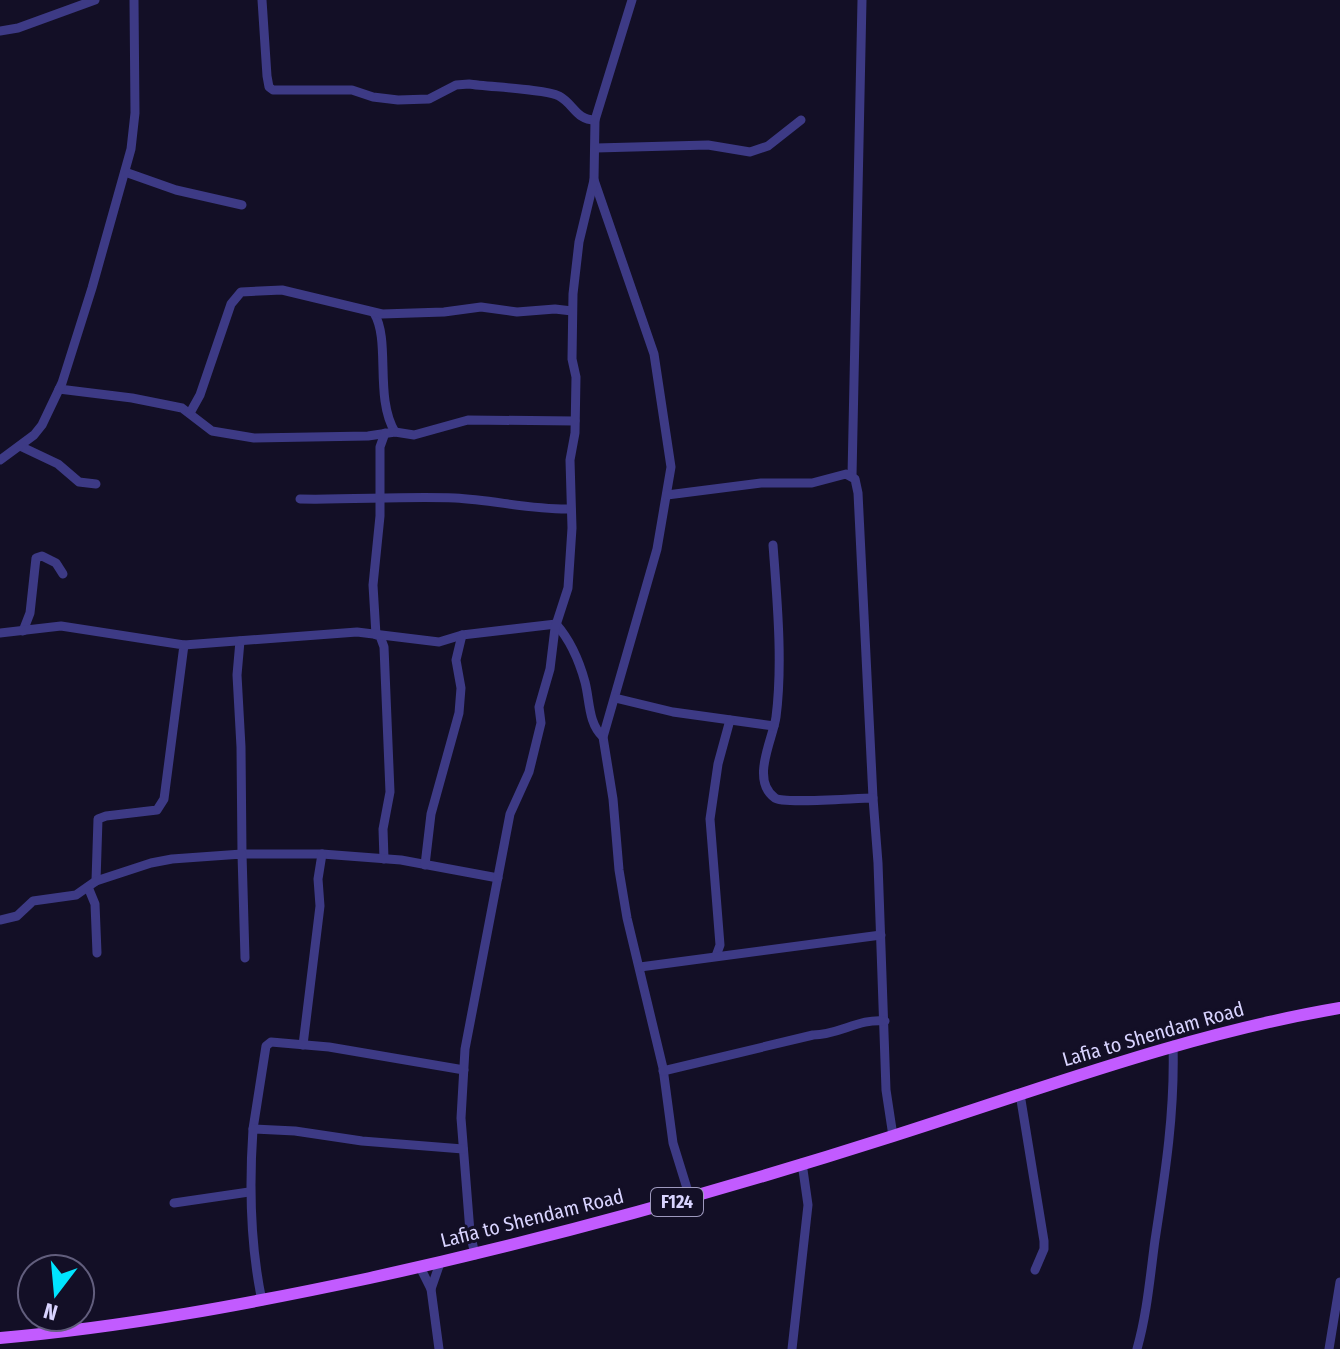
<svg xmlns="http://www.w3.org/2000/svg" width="1340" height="1349" font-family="'Fira Sans Condensed',sans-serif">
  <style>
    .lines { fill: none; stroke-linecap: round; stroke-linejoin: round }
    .minor { stroke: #3d3a85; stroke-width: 9 }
    .major { stroke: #c25bff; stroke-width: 12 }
    .labels { text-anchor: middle; stroke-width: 6; stroke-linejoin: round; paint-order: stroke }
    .shield { fill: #130f26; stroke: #9e99be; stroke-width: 2 }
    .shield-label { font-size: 18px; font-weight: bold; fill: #d9d4ff }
    .street-label { font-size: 20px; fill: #d9d4ff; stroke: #130f26 }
  </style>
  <rect width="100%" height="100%" fill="#130f26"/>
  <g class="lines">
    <!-- minor -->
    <g class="minor">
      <path d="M262,0L267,76L269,87L273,90H352L373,97L398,100L429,99L456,85L469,84C488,87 545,89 559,96C574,104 576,120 595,120"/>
      <path d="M0,31L18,28L95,0"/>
      <path d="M596,148L708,145L750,152L768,146L801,120"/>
      <path d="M125,172L176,190L242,205"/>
      <path d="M594,180L654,354L671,467L657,549L603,737L613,799L619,870L627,918L663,1068L673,1143L690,1198"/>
      <path d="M374,313C391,341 374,397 395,432"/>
      <path d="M59,389L132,398L182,408L212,431L254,438L368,436L395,432L414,435L468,420L575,421"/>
      <path d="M190,413L200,395L231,304L241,292L282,290L382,314L444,312L481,307L517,312L555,309L572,311"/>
      <path d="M20,446L58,464L79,482L96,484"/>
      <path d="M0,460L34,435L42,425L62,383L92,288L131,149L135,113L134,0"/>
      <path d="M852,476L862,0"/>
      <path d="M667,495L761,483H812L846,474L855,479L858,493L873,798"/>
      <path d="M300,499C352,500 403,496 455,498C494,500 532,510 571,509"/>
      <path d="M773,545C777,599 783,663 776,717C773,739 750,780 775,798C783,804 856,798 873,798L878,863L886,1090L893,1136"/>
      <path d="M23,631L30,613L36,558L42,556L56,563L63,574"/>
      <path d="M0,633L61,626L184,645L164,799L157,810L106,816L98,819L96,881"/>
      <path d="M376,635L373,585L380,516V447L385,433"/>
      <path d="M380,636L384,647L390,792L383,829L384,859"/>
      <path d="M240,641L237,675L241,747L242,854H322L401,860L498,878"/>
      <path d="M184,645L357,632L439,642L462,635L556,624C571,641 579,660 585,682C590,701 588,723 603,737"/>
      <path d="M615,698L673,712L774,726"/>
      <path d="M425,865L431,814L459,713L461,688L456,660L462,635"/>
      <path d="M88,887L95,904L97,953"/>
      <path d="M0,920L17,916L33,901L76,895L96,881L151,863L172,859L242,854L245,958"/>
      <path d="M716,956L720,945L710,819L718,764L730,720"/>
      <path d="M640,967L881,935"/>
      <path d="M303,1045L320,906L318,879L322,854"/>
      <path d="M663,1071L813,1035C839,1035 859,1018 885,1021"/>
      <path d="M1020,1094L1044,1241V1249L1035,1270"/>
      <path d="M253,1129L266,1046L271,1042L329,1047L464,1070"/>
      <path d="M174,1203L249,1192"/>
      <path d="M475,1255L470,1232L461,1118L465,1049L510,814L529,772L541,723L539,707L550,669L555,628L568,588L572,528L570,460L575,433L576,377L572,359L573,294L579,242L594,180L595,120L632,0"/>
      <path d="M420,1267L431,1289L439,1349"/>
      <path d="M431,1289L440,1263"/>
      <path d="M262,1301C250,1244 249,1187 253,1129L295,1131L362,1141L463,1149"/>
      <path d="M792,1349L808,1205L802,1163"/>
      <path d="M1137,1349C1147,1314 1150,1277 1155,1240C1165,1175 1175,1112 1173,1045"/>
      <path d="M1329,1349L1340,1282"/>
    </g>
    <!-- major -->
    <path class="major" d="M0,1338C125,1327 248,1304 370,1278C547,1239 721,1191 893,1136C1041,1089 1186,1034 1340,1008"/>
  </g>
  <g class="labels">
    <!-- shield labels -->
    <rect class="shield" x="651" y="1188" width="52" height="28" rx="6"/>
    <g class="shield-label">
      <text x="677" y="1208">F124</text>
    </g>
    <!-- street labels -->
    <g class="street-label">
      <text transform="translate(1153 1034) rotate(-16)" y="7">Lafia to Shendam Road</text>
      <text transform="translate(532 1218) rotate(-14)" y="7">Lafia to Shendam Road</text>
    </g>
  </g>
  <!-- north arrow -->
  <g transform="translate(56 1293) rotate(196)"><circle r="38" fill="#130f26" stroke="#625e7d" stroke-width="2"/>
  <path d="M0-6L14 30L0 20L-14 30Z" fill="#00e5ff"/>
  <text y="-12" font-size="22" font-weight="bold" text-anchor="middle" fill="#d9d4ff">N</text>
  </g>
</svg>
